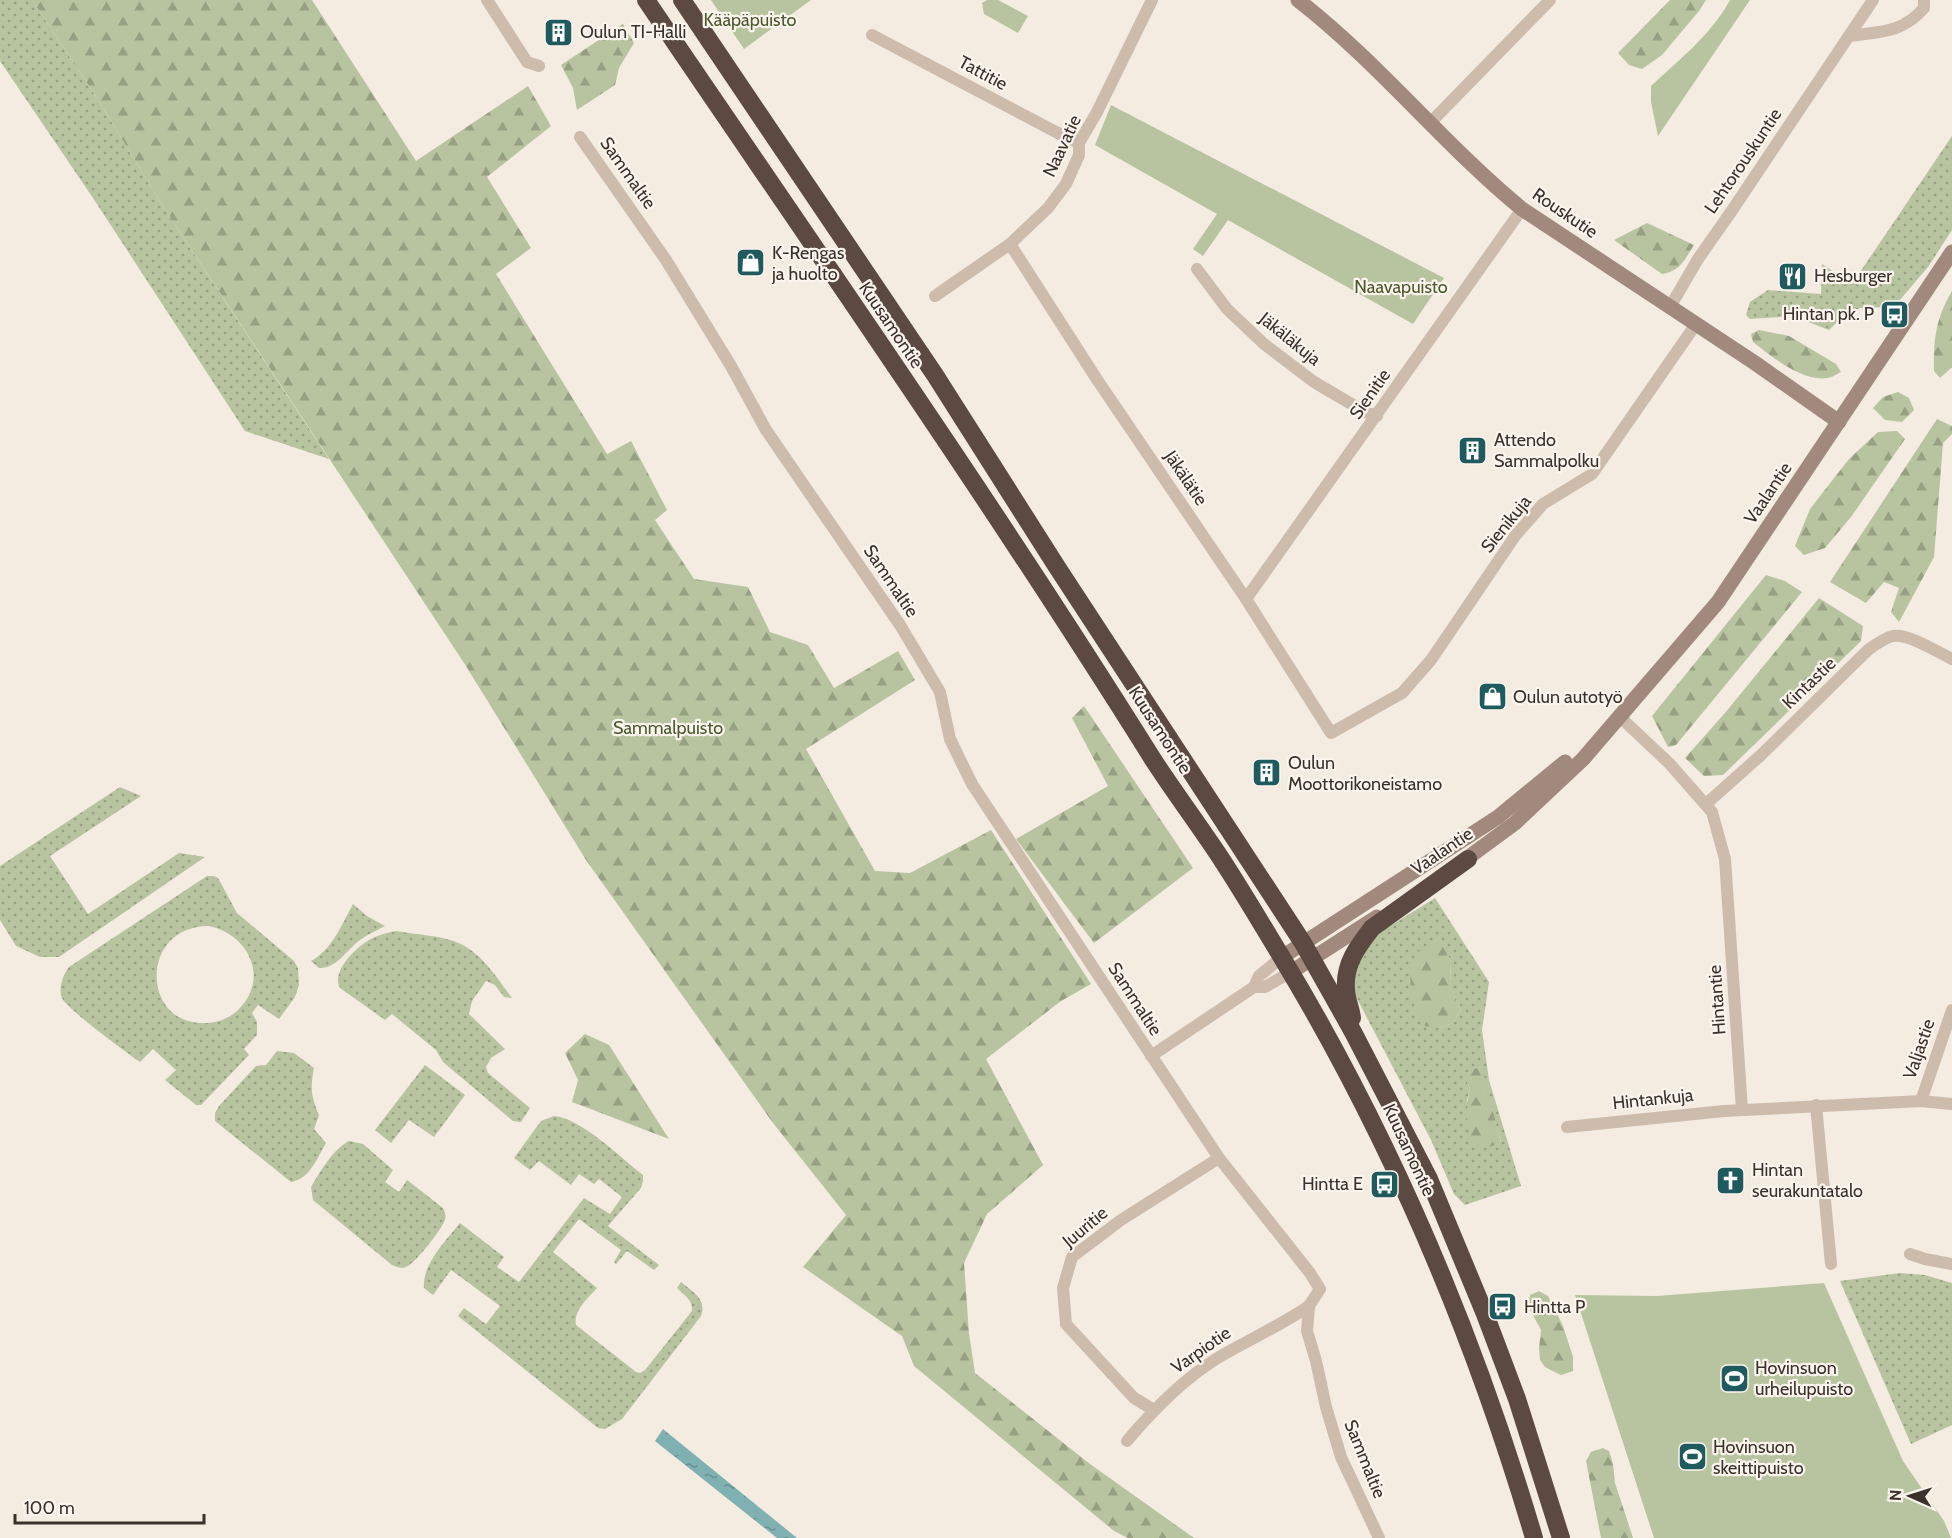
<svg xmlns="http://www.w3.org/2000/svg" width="1952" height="1538" font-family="Cabin,sans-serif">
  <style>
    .grass { fill: url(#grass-dots); fill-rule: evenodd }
    .forest { fill: url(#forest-firs) }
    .park { fill: #b8c4a0 }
    .water { fill: url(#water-ripples) }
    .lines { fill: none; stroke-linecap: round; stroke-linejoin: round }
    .street { stroke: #cdbbac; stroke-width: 12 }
    .secondary { stroke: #a18a7d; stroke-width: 15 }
    .highway { stroke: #5c4a42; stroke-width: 18 }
    .labels { text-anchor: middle; stroke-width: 4.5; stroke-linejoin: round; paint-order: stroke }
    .park-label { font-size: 18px; fill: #4a5a2e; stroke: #fbf5ee }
    .poi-label { font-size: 18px; fill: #3b302b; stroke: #fbf5ee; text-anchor: start }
    .street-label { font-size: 18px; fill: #3b302b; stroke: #fbf5ee }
  </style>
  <defs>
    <pattern id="grass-dots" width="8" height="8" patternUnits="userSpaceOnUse" patternTransform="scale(1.5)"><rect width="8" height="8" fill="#b8c4a0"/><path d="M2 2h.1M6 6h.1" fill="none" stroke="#97a083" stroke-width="1.8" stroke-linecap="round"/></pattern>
    <pattern id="forest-firs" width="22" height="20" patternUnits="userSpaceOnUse" patternTransform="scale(1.5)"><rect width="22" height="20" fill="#b8c4a0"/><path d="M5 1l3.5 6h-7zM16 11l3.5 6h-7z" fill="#97a083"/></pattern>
    <pattern id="water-ripples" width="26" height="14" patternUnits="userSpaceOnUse" patternTransform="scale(1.5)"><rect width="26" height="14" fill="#7fb0b2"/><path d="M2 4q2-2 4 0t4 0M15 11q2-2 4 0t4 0" fill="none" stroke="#699091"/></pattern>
  </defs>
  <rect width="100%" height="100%" fill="#f4ebe1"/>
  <!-- grass -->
  <g class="grass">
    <path d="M0,0H32L97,98L162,205L329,459L245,431L93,198L0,61Z"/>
    <path d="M1952,136V230L1928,267L1899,301L1890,307L1860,308L1842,317L1829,330L1793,316L1750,319L1746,315L1750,302L1768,290L1821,294L1822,264L1852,284Z"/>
    <path d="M120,787L141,796L50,856L88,914L179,853L205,857L59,957H40L16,946L0,920V866Z"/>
    <path d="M207,876H214L218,878L237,913L294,961L298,968L299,985L295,997L279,1019L258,1005L252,1013L257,1022V1035L244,1049L249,1055L201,1105H196L165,1080L176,1070L153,1049L140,1062C126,1052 68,1010 62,998C58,988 63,975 69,967ZM208,926C248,933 270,978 239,1009C230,1018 218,1023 205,1023C141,1025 139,927 208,926Z"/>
    <path d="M1435,898L1489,982L1482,1030L1489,1080L1521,1186L1465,1205L1454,1194L1431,1140L1354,993L1355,970L1374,936ZM1443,946L1451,962L1450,987L1461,1010L1453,1023L1439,1028ZM1467,1082L1490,1104L1501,1142L1467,1101L1470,1089Z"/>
    <path d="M353,904L367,916L385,926C378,930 370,933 363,938C348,947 338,969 319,968L311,961C332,950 342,924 353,904Z"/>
    <path d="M396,931C417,935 442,935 461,944C484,956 497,978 512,998L504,997L495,985L486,981L472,1001L469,1014L505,1049L491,1058L486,1067L488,1073L530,1108L521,1122L513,1121L443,1062L436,1050L392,1014L385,1020L340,988C331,972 355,948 369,940C378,935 386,933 396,931Z"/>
    <path d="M277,1051L294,1053L314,1068C310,1088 311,1096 319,1115L314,1129L326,1143C317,1158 310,1179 291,1182L215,1121V1113L219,1106L256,1066L266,1065Z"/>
    <path d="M425,1065L465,1095L434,1137L409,1120L391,1143L375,1130Z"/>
    <path d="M554,1116C581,1118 621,1158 643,1175V1181L641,1188L608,1226L659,1265L654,1270L627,1251L616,1264L614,1262L621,1250L579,1219L553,1252L597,1288C588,1298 573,1311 576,1325L636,1372L640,1373L645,1370L692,1311C693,1300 685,1296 677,1288L681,1282C693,1292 707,1299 701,1316L622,1419L605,1429L598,1428L458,1316L464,1308L486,1324L500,1306L451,1270L433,1295L424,1288C422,1264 445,1242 460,1223L504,1257L497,1267L519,1282L584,1198L610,1214L622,1197L599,1179L594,1184L579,1174L571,1185L539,1161L530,1170L514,1158L541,1121Z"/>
    <path d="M349,1141L363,1144L393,1170L385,1182L399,1192L407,1180L443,1208C445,1213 447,1217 444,1222C440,1231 415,1264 406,1267C401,1269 397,1267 392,1265L313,1200L311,1187C320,1172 333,1149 349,1141Z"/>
    <path d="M1900,1273L1925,1275L1952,1283V1425L1911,1444L1840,1281Z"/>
  </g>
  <!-- forest -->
  <g class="forest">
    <path d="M32,0H312L416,161L528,86L551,126L487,177L531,248L496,274L607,454L631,441L667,510L655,520L694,579L748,587L770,632L808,645L834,688L898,651L915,680L806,749L875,871L910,873L991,830L1091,984L1061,1001L986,1059L1043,1165L987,1214L964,1263L969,1334L975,1373L1090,1464L1194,1538H1128L1114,1531L914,1366L902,1336L803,1267L846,1215L773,1123L586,860L464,663L162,205L97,98Z"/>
    <path d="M1670,0H1706L1699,11L1662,55L1642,69L1629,65L1618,53Z"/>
    <path d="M623,24L634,43L619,68L615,85L577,110L573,88L561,65Z"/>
    <path d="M1647,223L1694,245C1684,260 1681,271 1662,274L1614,240Z"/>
    <path d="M1952,291V367L1940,378L1934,371C1933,340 1936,318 1952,291Z"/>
    <path d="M1759,330L1789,336L1836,364L1841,372C1837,374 1831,378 1827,378C1802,382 1771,356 1753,342L1751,334Z"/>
    <path d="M1898,392L1909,398L1914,410L1902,422L1885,420L1873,408L1883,397Z"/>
    <path d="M1937,419L1952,426V434L1943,443L1934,557L1899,622L1891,612L1899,588L1884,582L1866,603L1830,582Z"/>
    <path d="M1897,431L1905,439L1851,517L1825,548L1804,555L1795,546L1810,509L1849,459L1878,432Z"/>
    <path d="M1766,575L1785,581L1802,592L1676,745L1668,747L1652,716Z"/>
    <path d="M1819,598L1863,626L1861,641L1723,775L1704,776L1685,758L1725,713Z"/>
    <path d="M1084,706L1193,868L1094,943L1016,839L1108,786L1072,718Z"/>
    <path d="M1431,941L1443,946L1451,962L1450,987L1461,1010L1453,1023L1439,1028L1425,1026L1417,1014L1411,996L1410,974L1416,954Z"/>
    <path d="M585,1034L609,1045L669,1139L572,1102L578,1080L565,1053Z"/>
    <path d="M1472,1068L1480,1069L1485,1079L1501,1143L1486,1148L1472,1146C1467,1127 1465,1108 1470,1089L1467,1082L1466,1073Z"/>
    <path d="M1539,1291L1548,1296L1563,1326L1573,1357V1371L1561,1375L1545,1367L1540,1360L1539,1348L1541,1330L1529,1308L1530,1295Z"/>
    <path d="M1603,1448L1609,1451L1613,1464L1615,1483L1633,1538H1601L1586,1461L1591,1452Z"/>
  </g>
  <!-- park -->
  <g class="park">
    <path d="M711,0H811L744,49Z"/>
    <path d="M987,0H998L1028,16L1018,33L984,14L982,3Z"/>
    <path d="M1730,0H1750L1658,136L1651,102V86C1679,60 1711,35 1730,0Z"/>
    <path d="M1111,105L1444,278L1413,324L1228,220L1203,256L1193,249L1217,214L1095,145Z"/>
    <path d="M1824,1283L1903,1461L1944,1521L1951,1538H1654L1575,1295L1657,1296Z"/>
  </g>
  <!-- water -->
  <path class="water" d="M663,1429L797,1538H777L655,1441Z"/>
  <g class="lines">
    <!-- street -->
    <g class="street">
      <path d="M487,0L527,62L539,66"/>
      <path d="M872,35L1056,132L1079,143"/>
      <path d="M1849,36C1879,32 1903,33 1924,8V0"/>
      <path d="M1430,123L1550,0"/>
      <path d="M580,137L666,260L731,366L766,430L900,625L940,692L950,739L972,784L1219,1158L1310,1273L1320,1289L1309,1306L1307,1331L1316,1361L1326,1407L1341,1457L1379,1538"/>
      <path d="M1010,244L1098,381L1246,599L1331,733L1402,693L1431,660L1515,536L1543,504L1592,474L1696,324"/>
      <path d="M1197,269L1227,309L1264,344L1314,382L1365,412L1377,416"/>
      <path d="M935,296L1010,244L1048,208L1066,184L1079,155V143L1097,112L1152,0"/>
      <path d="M1670,307L1698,259L1733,209L1873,0"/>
      <path d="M1246,599L1522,209"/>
      <path d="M1620,717L1669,763L1712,812L1725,859L1742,1110"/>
      <path d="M1706,804L1761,755L1868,650C1875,645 1884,638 1893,636C1910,634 1937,652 1952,659"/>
      <path d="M1254,987L1259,976L1282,957"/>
      <path d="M1151,1056L1254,987H1265L1291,972"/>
      <path d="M1921,1101L1952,1010"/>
      <path d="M1816,1105L1831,1264"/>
      <path d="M1567,1127L1724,1111L1921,1101L1952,1104"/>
      <path d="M1910,1254L1925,1259L1952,1264"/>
      <path d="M1154,1410L1134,1398L1066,1324L1063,1288L1072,1257L1121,1220L1219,1158"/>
      <path d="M1127,1441C1153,1410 1181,1381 1216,1359C1246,1341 1280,1326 1309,1306"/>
    </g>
    <!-- secondary -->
    <g class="secondary">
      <path d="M1298,0C1379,63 1443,144 1522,209L1755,363L1839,422"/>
      <path d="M1458,865L1515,823L1583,759L1718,602L1952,252"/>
      <path d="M1282,957L1498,817L1565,762"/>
      <path d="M1291,972L1377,917"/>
    </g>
    <!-- highway -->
    <g class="highway">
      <path d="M646,0C817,252 992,502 1154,761C1175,793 1198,824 1220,857C1241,889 1261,923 1281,956C1391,1138 1474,1334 1534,1538"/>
      <path d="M682,0L935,375L1057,567L1303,943L1353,1032L1429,1179L1485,1314L1517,1399L1561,1538"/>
      <path d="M1352,1018C1351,1008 1346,999 1346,989C1344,964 1358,946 1372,928L1468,859"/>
    </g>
  </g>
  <!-- icons -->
  <defs>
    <symbol id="building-square" viewBox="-11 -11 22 22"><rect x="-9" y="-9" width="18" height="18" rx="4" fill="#1f5a5e" stroke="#fbf5ee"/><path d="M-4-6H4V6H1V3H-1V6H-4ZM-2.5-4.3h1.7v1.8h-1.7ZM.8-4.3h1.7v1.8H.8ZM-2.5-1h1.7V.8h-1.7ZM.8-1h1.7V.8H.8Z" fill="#fff"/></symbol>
    <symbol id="shop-square" viewBox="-11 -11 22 22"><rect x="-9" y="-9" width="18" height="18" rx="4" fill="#1f5a5e" stroke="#fbf5ee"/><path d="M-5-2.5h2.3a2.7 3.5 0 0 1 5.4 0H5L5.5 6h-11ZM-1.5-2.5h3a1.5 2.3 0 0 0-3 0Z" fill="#fff"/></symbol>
    <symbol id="restaurant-square" viewBox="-11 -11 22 22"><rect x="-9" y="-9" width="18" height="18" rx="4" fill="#1f5a5e" stroke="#fbf5ee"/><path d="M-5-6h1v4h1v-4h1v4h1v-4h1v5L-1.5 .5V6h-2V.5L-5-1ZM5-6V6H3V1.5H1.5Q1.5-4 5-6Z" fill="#fff"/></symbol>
    <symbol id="bus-square" viewBox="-11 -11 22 22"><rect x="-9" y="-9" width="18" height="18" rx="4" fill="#1f5a5e" stroke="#fbf5ee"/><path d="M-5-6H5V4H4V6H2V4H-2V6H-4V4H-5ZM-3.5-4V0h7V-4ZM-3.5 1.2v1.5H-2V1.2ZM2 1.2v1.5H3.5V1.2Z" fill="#fff"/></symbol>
    <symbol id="church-square" viewBox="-11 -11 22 22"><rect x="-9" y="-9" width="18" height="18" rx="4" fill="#1f5a5e" stroke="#fbf5ee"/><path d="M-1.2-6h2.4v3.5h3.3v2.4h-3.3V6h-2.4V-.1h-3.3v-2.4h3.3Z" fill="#fff"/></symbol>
    <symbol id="stadium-square" viewBox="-11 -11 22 22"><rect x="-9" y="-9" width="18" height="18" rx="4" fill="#1f5a5e" stroke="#fbf5ee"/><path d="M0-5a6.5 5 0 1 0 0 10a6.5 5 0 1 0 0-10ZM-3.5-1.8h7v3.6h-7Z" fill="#fff"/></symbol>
  </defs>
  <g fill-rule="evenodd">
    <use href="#building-square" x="542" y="16" width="33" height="33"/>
    <use href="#shop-square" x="734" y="246" width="33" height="33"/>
    <use href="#restaurant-square" x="1776" y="260" width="33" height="33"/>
    <use href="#bus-square" x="1878" y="298" width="33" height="33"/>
    <use href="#building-square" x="1456" y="434" width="33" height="33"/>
    <use href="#shop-square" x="1476" y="680" width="33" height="33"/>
    <use href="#building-square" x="1250" y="756" width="33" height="33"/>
    <use href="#church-square" x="1714" y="1164" width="33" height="33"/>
    <use href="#bus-square" x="1368" y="1168" width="33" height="33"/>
    <use href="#bus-square" x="1486" y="1290" width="33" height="33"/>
    <use href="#stadium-square" x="1718" y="1362" width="33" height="33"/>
    <use href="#stadium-square" x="1676" y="1440" width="33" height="33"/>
  </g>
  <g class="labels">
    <!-- park labels -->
    <g class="park-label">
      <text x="750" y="26">Kääpäpuisto</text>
      <text x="1401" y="293">Naavapuisto</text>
      <text x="668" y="734">Sammalpuisto</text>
    </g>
    <!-- poi labels -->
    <g class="poi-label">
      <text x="580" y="38">Oulun TI-Halli</text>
      <text x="772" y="259">K-Rengas<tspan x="772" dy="21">ja huolto</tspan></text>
      <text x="1814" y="282">Hesburger</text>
      <text x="1874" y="320" text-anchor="end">Hintan pk. P</text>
      <text x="1494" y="446">Attendo<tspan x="1494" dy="21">Sammalpolku</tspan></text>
      <text x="1513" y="703">Oulun autotyö</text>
      <text x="1288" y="769">Oulun<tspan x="1288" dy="21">Moottorikoneistamo</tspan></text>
      <text x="1752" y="1176">Hintan<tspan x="1752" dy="21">seurakuntatalo</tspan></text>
      <text x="1363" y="1190" text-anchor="end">Hintta E</text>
      <text x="1524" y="1313">Hintta P</text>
      <text x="1755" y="1374">Hovinsuon<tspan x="1755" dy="21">urheilupuisto</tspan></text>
      <text x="1713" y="1453">Hovinsuon<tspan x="1713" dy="21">skeittipuisto</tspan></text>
    </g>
    <!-- street labels -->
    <g class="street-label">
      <text transform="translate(983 73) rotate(28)" y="6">Tattitie</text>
      <text transform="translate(1062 146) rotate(-65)" y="6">Naavatie</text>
      <text transform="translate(1743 161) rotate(-56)" y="6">Lehtorouskuntie</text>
      <text transform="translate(628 173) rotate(55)" y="6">Sammaltie</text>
      <text transform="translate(1565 213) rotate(34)" y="6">Rouskutie</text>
      <text transform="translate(891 325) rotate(56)" y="6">Kuusamontie</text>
      <text transform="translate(1290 339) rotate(39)" y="6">Jäkäläkuja</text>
      <text transform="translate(1370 394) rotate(-55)" y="6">Sienitie</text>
      <text transform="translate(1186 478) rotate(56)" y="6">Jäkälätie</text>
      <text transform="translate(1768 493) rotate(-56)" y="6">Vaalantie</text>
      <text transform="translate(1506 524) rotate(-51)" y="6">Sienikuja</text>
      <text transform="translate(891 581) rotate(56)" y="6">Sammaltie</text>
      <text transform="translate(1809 683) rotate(-44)" y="6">Kintastie</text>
      <text transform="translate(1160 730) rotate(57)" y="6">Kuusamontie</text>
      <text transform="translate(1442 851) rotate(-34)" y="6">Vaalantie</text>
      <text transform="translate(1135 999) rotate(57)" y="6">Sammaltie</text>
      <text transform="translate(1717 1000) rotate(-94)" y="6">Hintantie</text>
      <text transform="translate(1919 1049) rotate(-71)" y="6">Valjastie</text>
      <text transform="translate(1653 1099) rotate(-6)" y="6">Hintankuja</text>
      <text transform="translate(1409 1150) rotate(65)" y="6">Kuusamontie</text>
      <text transform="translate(1085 1227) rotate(-40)" y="6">Juuritie</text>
      <text transform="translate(1201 1350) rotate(-35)" y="6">Varpiotie</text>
      <text transform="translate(1365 1459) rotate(68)" y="6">Sammaltie</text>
    </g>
  </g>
  <!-- north arrow -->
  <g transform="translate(1910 1496) rotate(273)" stroke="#fbf5ee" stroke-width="4.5" paint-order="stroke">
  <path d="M0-4.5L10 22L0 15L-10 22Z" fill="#3b302b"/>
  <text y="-9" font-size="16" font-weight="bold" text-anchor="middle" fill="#3b302b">N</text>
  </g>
  <!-- scale -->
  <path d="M15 1514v9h189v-9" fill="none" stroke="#3b302b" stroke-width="3"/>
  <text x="24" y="1514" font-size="18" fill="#3b302b" stroke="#fbf5ee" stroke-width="4.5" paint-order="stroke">100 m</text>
</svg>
